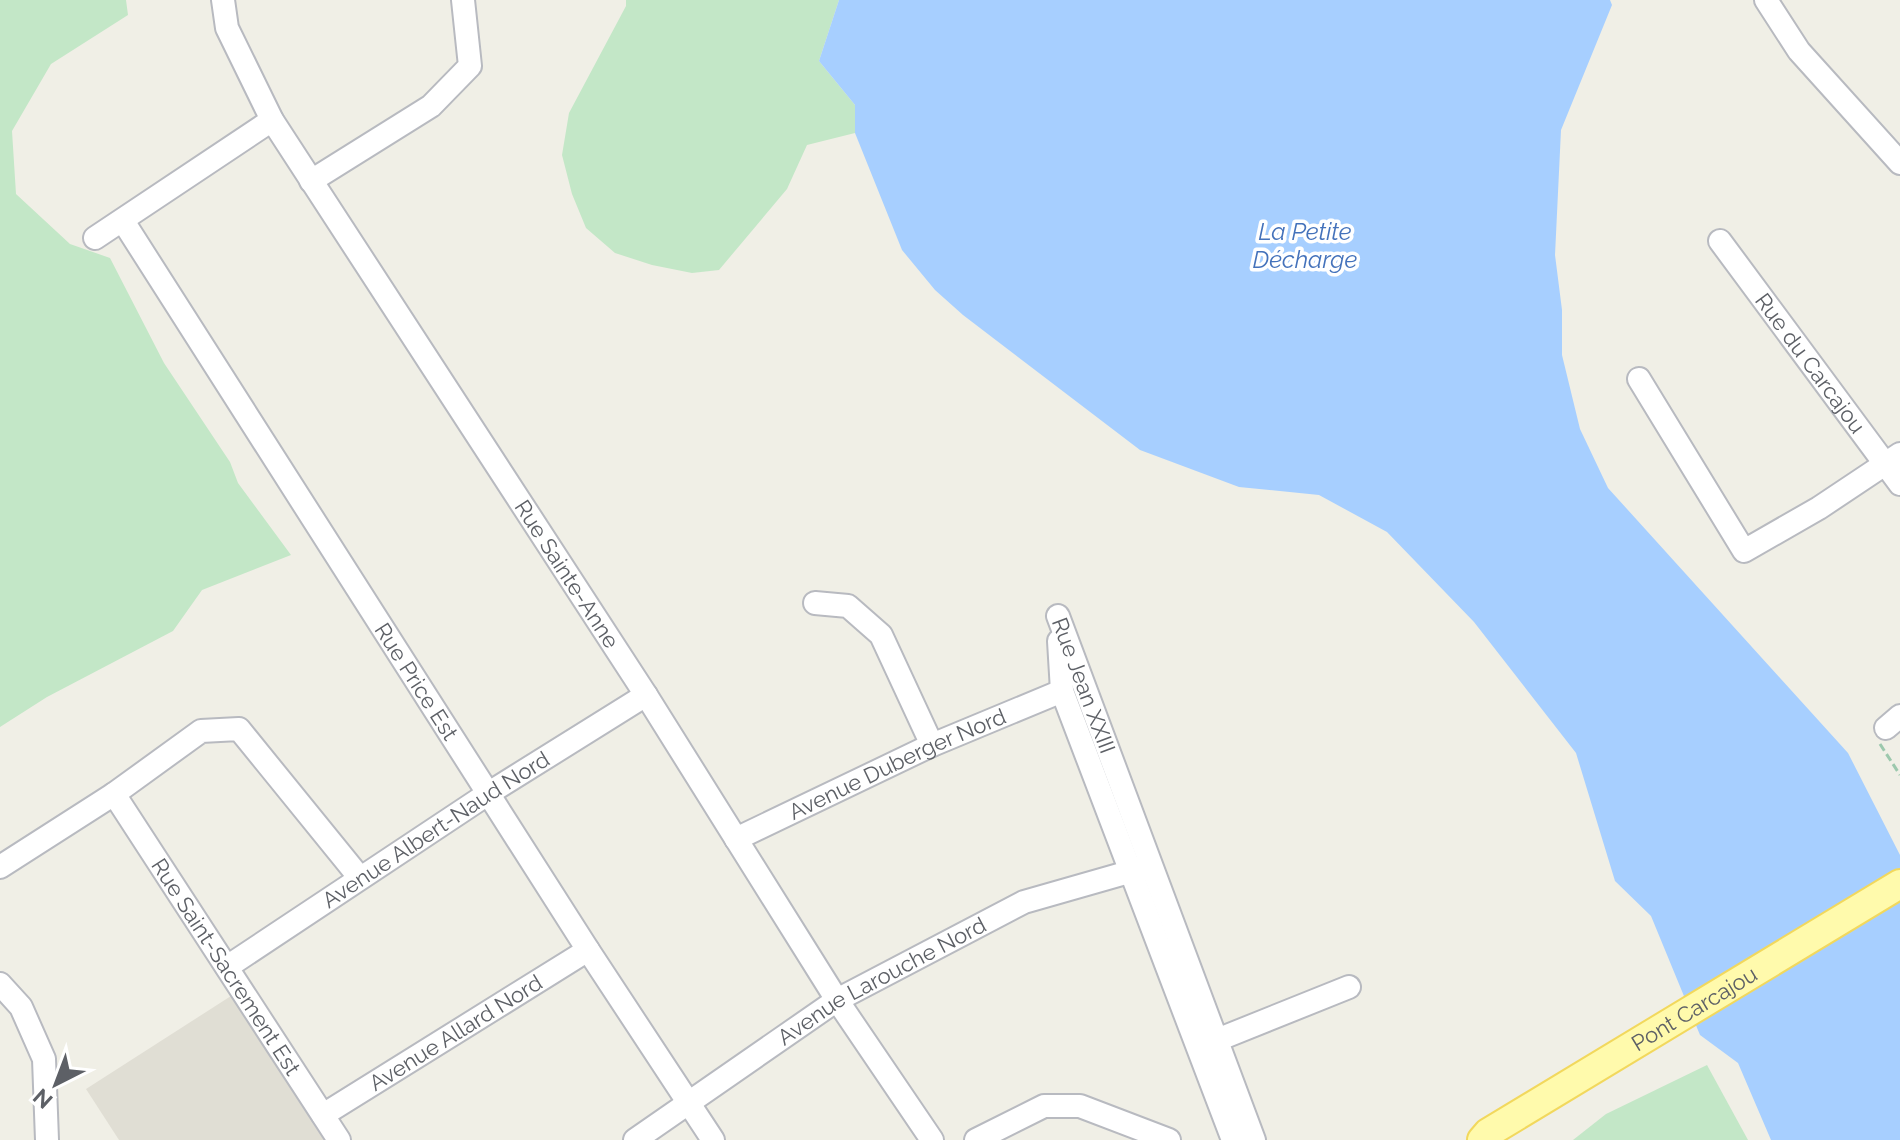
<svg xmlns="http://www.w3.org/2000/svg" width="1900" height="1140" font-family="Raleway,sans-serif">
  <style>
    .education { fill: #e0ded4 }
    .green { fill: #c3e7c7 }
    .water { fill: #a7cfff }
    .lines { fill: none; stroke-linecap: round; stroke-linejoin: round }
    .minor-casing { stroke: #b8bac0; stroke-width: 26 }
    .major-casing { stroke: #f2d85d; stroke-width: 32 }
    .path { stroke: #9cc8ad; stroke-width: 3; stroke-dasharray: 8 4; stroke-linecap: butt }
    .minor { stroke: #fff; stroke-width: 22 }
    .major { stroke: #fffaac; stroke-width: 28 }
    .labels { text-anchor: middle; stroke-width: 7; stroke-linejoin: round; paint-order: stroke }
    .street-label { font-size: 22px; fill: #5d6066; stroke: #fff }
    .water-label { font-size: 24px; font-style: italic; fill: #4472bb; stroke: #fff }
  </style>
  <rect width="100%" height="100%" fill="#f0efe6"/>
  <!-- education -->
  <path class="education" d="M231,996L324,1140H119L86,1089Z"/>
  <!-- green -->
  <g class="green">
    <path d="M0,0H126L128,15L51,64L12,131L16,194L70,244L110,258L164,363L230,462L238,483L291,555L202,590L173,631L47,697L0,727Z"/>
    <path d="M626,0H839L819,61L855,105V133L807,145L787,189L719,270L692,273L652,265L615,253L586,228L572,194L562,155L569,113L626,6Z"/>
    <path d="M1707,1065L1748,1140H1573L1606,1114Z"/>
  </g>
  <!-- water -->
  <path class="water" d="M839,0H1610L1612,5L1561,130L1555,255L1562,310V355L1580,429L1608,488L1848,753L1900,855V1140H1771L1738,1063L1700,1035L1651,916L1615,881L1576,753L1474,622L1387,532L1319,495L1239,487L1140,450L963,315L935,290L902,250L855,133V105L819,61Z"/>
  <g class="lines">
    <defs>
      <g id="minor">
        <path id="s1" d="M223,0L227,28L272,120L646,695L837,1000L932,1140"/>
        <path d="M1766,0L1799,51L1900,163"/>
        <path d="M311,181L431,106L470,66L463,0"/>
        <path id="s2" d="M123,221L588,950L713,1140"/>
        <path d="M95,238L272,120"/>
        <path id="s3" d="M1720,241L1900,484"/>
        <path d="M1639,379L1744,551L1819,508L1900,454"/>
        <path d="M815,603L848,606L881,635L932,745"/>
        <path id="s4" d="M1058,616L1254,1140"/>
        <path d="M1059,641L1062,691L1233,1140"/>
        <path d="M1886,728L1900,716"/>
        <path id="s5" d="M114,794L339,1140"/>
        <path id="s6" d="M736,839L932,745L1062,691"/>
        <path d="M0,867L114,794L201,731L239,729L360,878"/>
        <path id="s7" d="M227,967L489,793L646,695"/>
        <path d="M0,984L21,1007L44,1059L47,1140"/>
        <path d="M1217,1040L1349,987"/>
        <path id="s8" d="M323,1115L588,950"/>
        <path id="s9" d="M635,1140L837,1000L1024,902L1150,866"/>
        <path d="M976,1140L1044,1106H1080L1169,1140"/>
      </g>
      <g id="major">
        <path id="s10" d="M1482,1140L1488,1133L1900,884"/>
      </g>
    </defs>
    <!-- minor casing -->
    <use href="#minor" class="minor-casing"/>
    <!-- major casing -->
    <use href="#major" class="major-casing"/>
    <!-- path -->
    <path class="path" d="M1880,744L1900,775"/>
    <!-- minor -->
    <use href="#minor" class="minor"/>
    <!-- major -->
    <use href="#major" class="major"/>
  </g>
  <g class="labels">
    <!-- street labels -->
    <g class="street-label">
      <text dy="8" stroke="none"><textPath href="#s3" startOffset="152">Rue du Carcajou</textPath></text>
      <text dy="8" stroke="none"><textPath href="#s1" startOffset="672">Rue Sainte-Anne</textPath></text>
      <text dy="8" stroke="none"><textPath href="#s2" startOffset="546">Rue Price Est</textPath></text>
      <text dy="8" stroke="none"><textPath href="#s4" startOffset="74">Rue Jean XXIII</textPath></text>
      <text dy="8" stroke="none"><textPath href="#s6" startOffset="178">Avenue Duberger Nord</textPath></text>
      <text dy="8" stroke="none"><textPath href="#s7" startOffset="250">Avenue Albert-Naud Nord</textPath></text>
      <text dy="8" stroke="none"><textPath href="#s5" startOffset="206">Rue Saint-Sacrement Est</textPath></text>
      <text dy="8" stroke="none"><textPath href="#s9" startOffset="294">Avenue Larouche Nord</textPath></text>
      <text dy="8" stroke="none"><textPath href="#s10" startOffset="250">Pont Carcajou</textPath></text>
      <text dy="8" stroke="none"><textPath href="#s8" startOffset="156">Avenue Allard Nord</textPath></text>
    </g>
    <!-- water labels -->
    <g class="water-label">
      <text x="1305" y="240">La Petite<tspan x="1305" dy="28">Décharge</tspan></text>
    </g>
  </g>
  <!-- north arrow -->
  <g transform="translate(56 1084) rotate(222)" stroke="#ffffff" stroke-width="6" paint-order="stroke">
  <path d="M0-6L14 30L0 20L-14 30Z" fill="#5d6066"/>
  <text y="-12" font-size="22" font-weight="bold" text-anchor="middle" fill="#5d6066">N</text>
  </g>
</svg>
